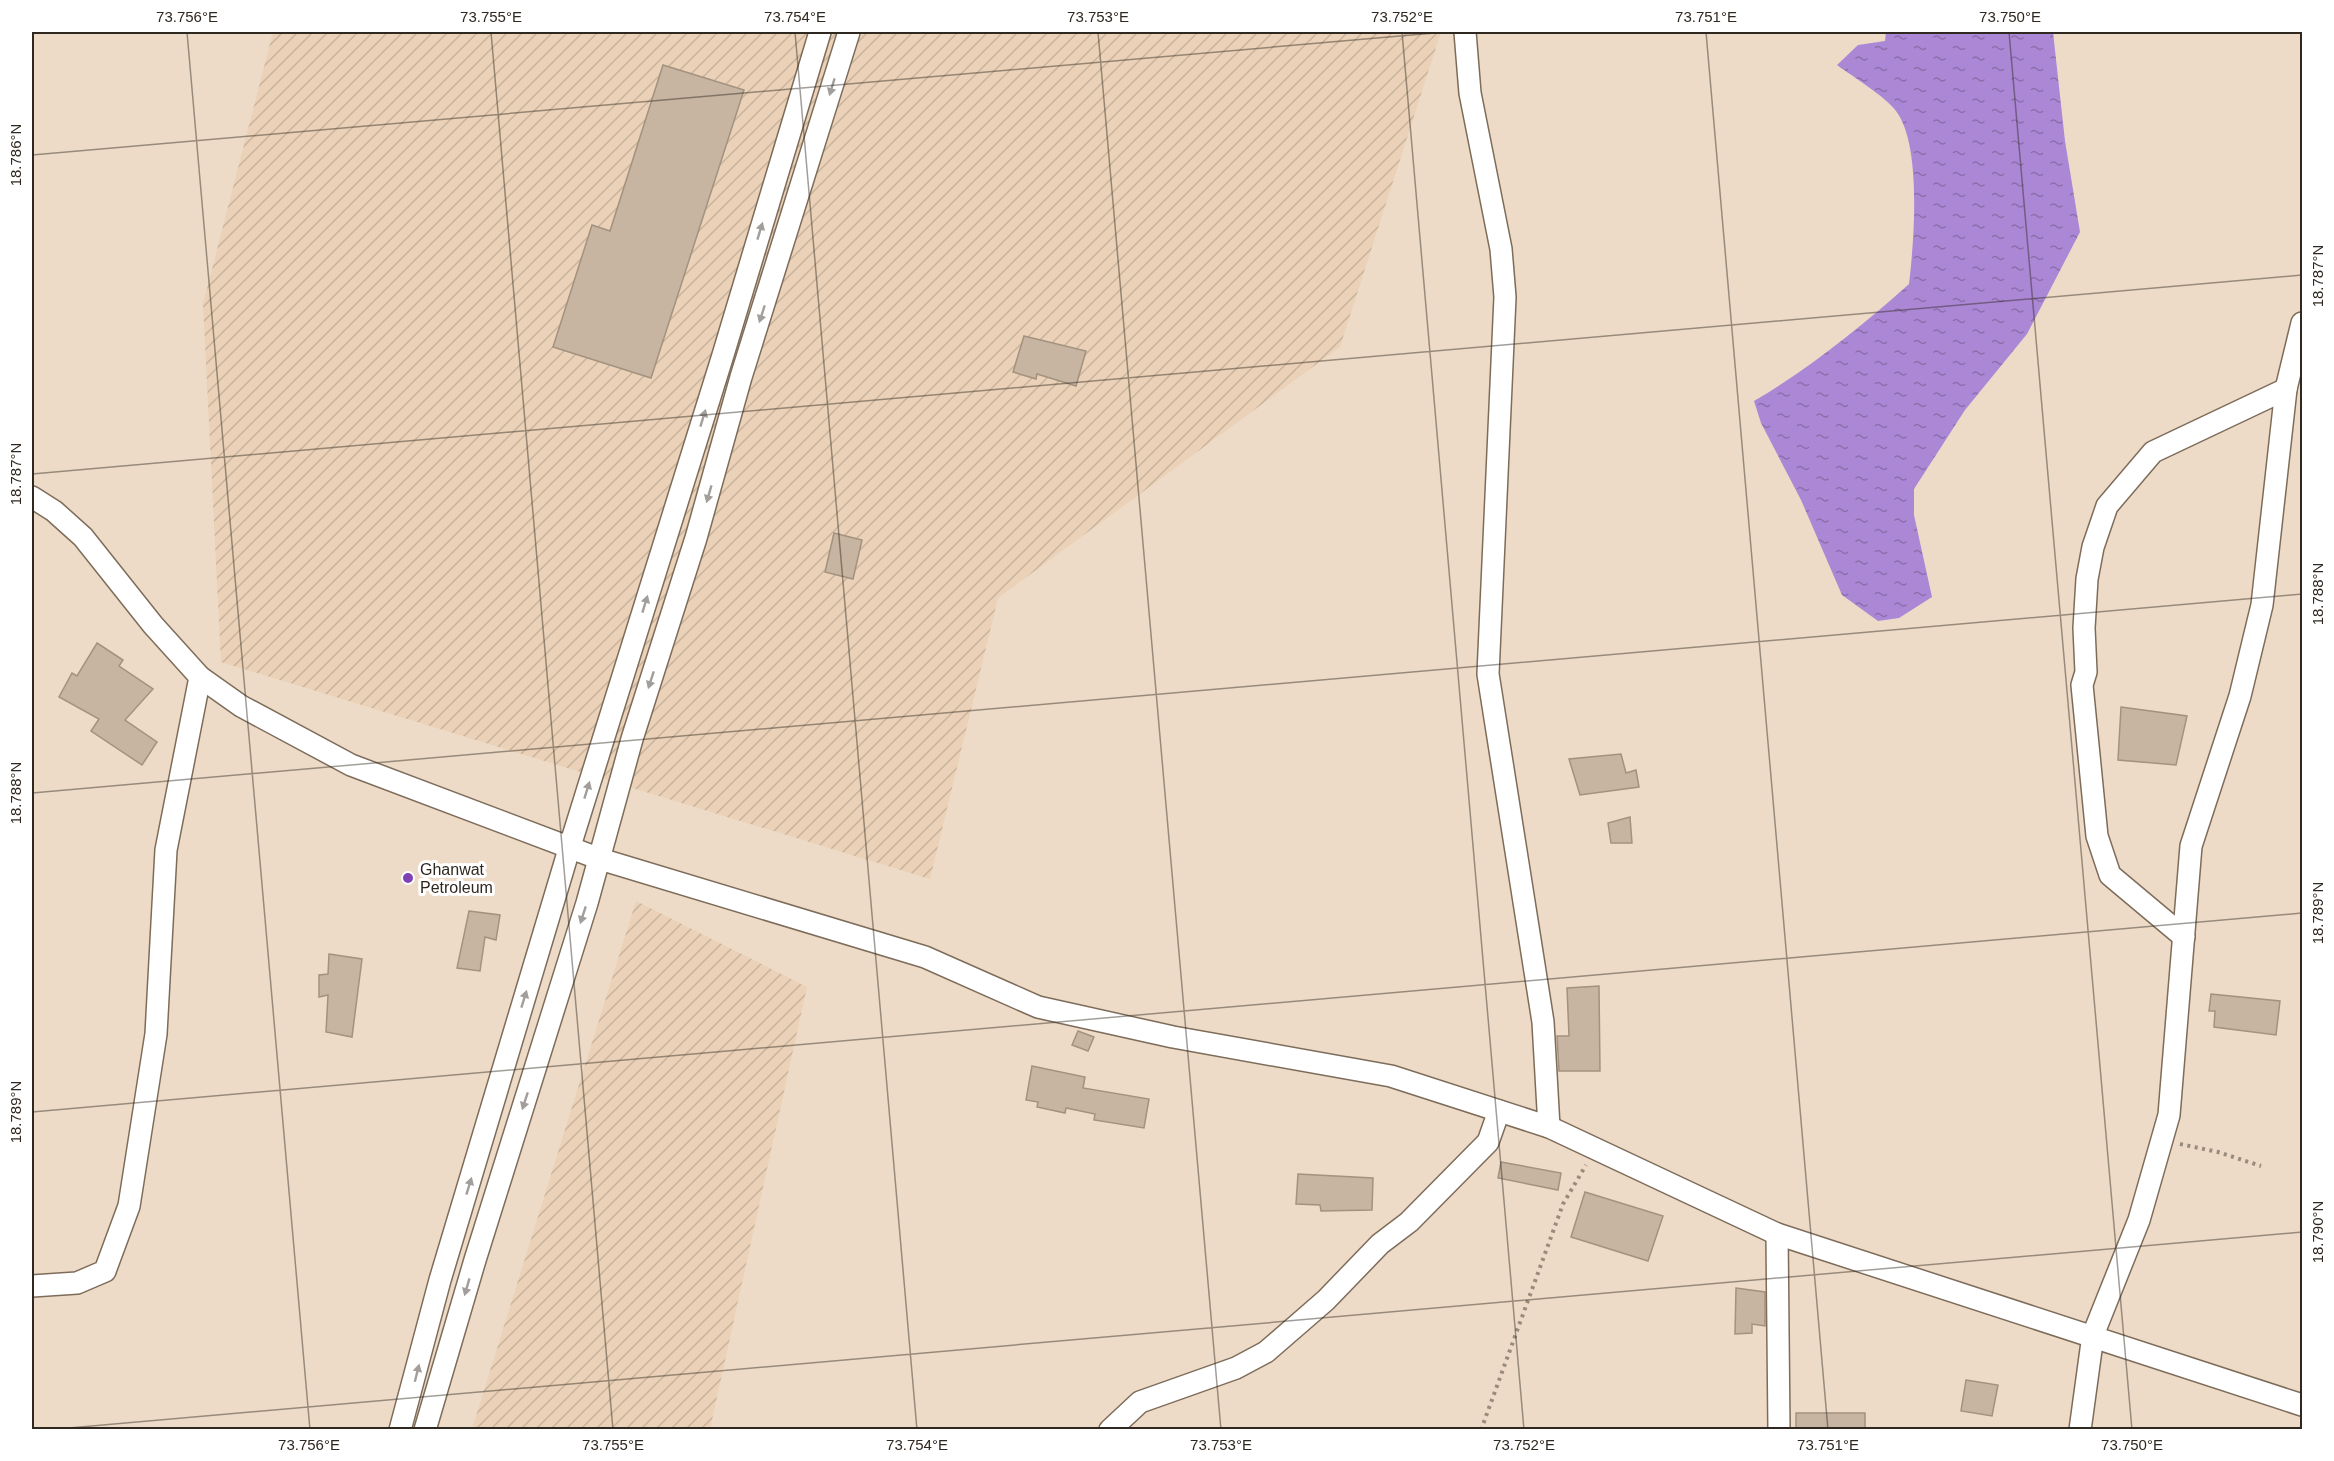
<svg xmlns="http://www.w3.org/2000/svg" width="2334" height="1461" font-family="Arial,sans-serif">
  <style>
    .industrial { fill: url(#industrial-furrows) }
    .water { fill: url(#water-ripples) }
    .building { fill: #c7b4a1; stroke: #a3927f; stroke-width: 1.5 }
    .lines { fill: none; stroke-linecap: round; stroke-linejoin: round }
    .minor-casing { stroke: #7d6c5a; stroke-width: 24 }
    .path { stroke: #998b7d; stroke-width: 4; stroke-dasharray: 3 4.5; stroke-linecap: butt }
    .minor { stroke: #fff; stroke-width: 21 }
    .oneway { fill: #a19e9b }
    .ticks { fill: none; stroke: #2f2820; stroke-width: 1.5; stroke-opacity: 0.45 }
    .poi-dot { fill: #7f41b6; stroke: #fff; stroke-width: 2 }
    .labels { text-anchor: middle; stroke-width: 6; stroke-linejoin: round; paint-order: stroke }
    .poi-label { font-size: 16px; fill: #2f2820; stroke: #fff; text-anchor: start }
    .neatline { fill: none; stroke: #2f2820; stroke-width: 2 }
    .ticks-label { font-size: 15px; text-anchor: middle; fill: #2f2820 }
  </style>
  <defs>
    <pattern id="industrial-furrows" width="10" height="10" patternUnits="userSpaceOnUse" patternTransform="scale(1.5)"><rect width="10" height="10" fill="#ead1b7"/><path d="M-1 1l2-2M0 10L10 0M9 11l2-2" fill="none" stroke="#c9b39d"/></pattern>
    <pattern id="water-ripples" width="26" height="14" patternUnits="userSpaceOnUse" patternTransform="scale(1.5)"><rect width="26" height="14" fill="#ac87d5"/><path d="M2 4q2-2 4 0t4 0M15 11q2-2 4 0t4 0" fill="none" stroke="#8c6eac"/></pattern>
  </defs>
  <rect width="100%" height="100%" fill="#eedbc7"/>
  <!-- industrial -->
  <g class="industrial">
    <path d="M273,32H1441L1340,347L998,598L930,879L221,662L203,304Z"/>
    <path d="M636,901L807,987L710,1429H472Z"/>
  </g>
  <!-- water -->
  <path class="water" d="M1886,32H2053L2065,141L2080,232L2027,334L1965,410L1914,489V515L1932,597L1899,618L1878,621L1842,595L1801,500L1761,423L1754,401C1810,368 1861,327 1909,284C1914,242 1922,145 1896,111C1886,97 1852,76 1837,65L1858,45L1885,41Z"/>
  <!-- building -->
  <g class="building">
    <path d="M663,65L744,90L651,378L553,347L592,225L610,231Z"/>
    <path d="M1024,336L1086,351L1076,386L1037,374L1036,379L1013,372Z"/>
    <path d="M834,533L862,540L853,579L825,572Z"/>
    <path d="M97,643L123,660L119,666L153,689L125,720L157,742L142,765L91,731L99,719L59,697L72,673L77,676Z"/>
    <path d="M2121,707L2187,716L2176,765L2118,760Z"/>
    <path d="M1621,754L1626,773L1636,770L1639,787L1580,795L1569,759Z"/>
    <path d="M1630,817L1632,843H1611L1608,823Z"/>
    <path d="M469,911L500,915L496,940L485,937L480,971L457,968Z"/>
    <path d="M329,954L362,959L352,1037L326,1032L328,995L319,997V975L328,974Z"/>
    <path d="M1599,986L1600,1071H1559L1557,1036H1569L1567,988Z"/>
    <path d="M2211,994L2280,1001L2276,1035L2214,1027L2215,1011H2209Z"/>
    <path d="M1078,1031L1094,1037L1088,1051L1072,1045Z"/>
    <path d="M1032,1066L1085,1077L1083,1088L1149,1099L1144,1128L1094,1120L1095,1114L1066,1108L1065,1113L1037,1107L1038,1102L1026,1100Z"/>
    <path d="M1501,1162L1561,1173L1558,1190L1498,1178Z"/>
    <path d="M1298,1174L1373,1178L1372,1210L1321,1211L1320,1205L1296,1204Z"/>
    <path d="M1585,1192L1663,1216L1648,1261L1571,1237Z"/>
    <path d="M1736,1288L1765,1292V1326L1752,1324V1333L1735,1334Z"/>
    <path d="M1966,1380L1998,1385L1992,1416L1961,1411Z"/>
    <rect x="1796" y="1413" width="69" height="17"/>
  </g>
  <g class="lines">
    <defs>
      <g id="minor">
        <path d="M1465,32L1470,93L1501,249L1505,297L1488,674L1543,1022L1549,1127"/>
        <path d="M32,497L54,511L83,537L153,625L200,677L241,706L351,765L600,859L925,957L1038,1007L1173,1037L1391,1076L1549,1127L1777,1234L2302,1405"/>
        <path d="M2184,937L2110,875L2097,836L2082,685L2086,672L2084,628L2087,579L2093,547L2107,506L2153,452L2286,389"/>
        <path d="M1777,1234L1779,1430"/>
        <path d="M32,1286L77,1283L105,1271L129,1206L156,1034L166,850L200,677"/>
        <path d="M400,1430L440,1280L570,846L723,355L820,32"/>
        <path d="M425,1430L475,1260L587,903L632,739L696,538L741,377L849,32"/>
        <path d="M1110,1430L1140,1402L1236,1368L1266,1352L1326,1300L1380,1244L1409,1222L1488,1142L1499,1111"/>
        <path d="M2080,1430L2093,1335L2139,1220L2169,1115L2191,846L2240,696L2262,605L2286,389L2302,323"/>
      </g>
    </defs>
    <!-- minor casing -->
    <use href="#minor" class="minor-casing"/>
    <!-- path -->
    <g class="path">
      <path d="M2180,1144L2218,1152L2261,1166"/>
      <path d="M1481,1430L1563,1204L1586,1165"/>
    </g>
    <!-- minor -->
    <use href="#minor" class="minor"/>
  </g>
  <!-- one-way arrows -->
  <defs><path id="oneway-solid" d="M-6-.8H1V-3.2L6.5 0L1 3.2V.8H-6Z" transform="scale(1.5)"/></defs>
  <g class="oneway">
    <use href="#oneway-solid" transform="translate(832 87) rotate(107)"/>
    <use href="#oneway-solid" transform="translate(760 231) rotate(-73)"/>
    <use href="#oneway-solid" transform="translate(762 314) rotate(108)"/>
    <use href="#oneway-solid" transform="translate(703 418) rotate(-73)"/>
    <use href="#oneway-solid" transform="translate(709 494) rotate(106)"/>
    <use href="#oneway-solid" transform="translate(645 604) rotate(-73)"/>
    <use href="#oneway-solid" transform="translate(651 680) rotate(108)"/>
    <use href="#oneway-solid" transform="translate(587 790) rotate(-73)"/>
    <use href="#oneway-solid" transform="translate(583 915) rotate(108)"/>
    <use href="#oneway-solid" transform="translate(524 999) rotate(-73)"/>
    <use href="#oneway-solid" transform="translate(525 1101) rotate(108)"/>
    <use href="#oneway-solid" transform="translate(469 1186) rotate(-73)"/>
    <use href="#oneway-solid" transform="translate(467 1287) rotate(106)"/>
    <use href="#oneway-solid" transform="translate(417 1373) rotate(-76)"/>
  </g>
  <!-- ticks -->
  <path class="ticks" d="M187,32L310,1430M491,32L613,1430M795,32L917,1430M1098,32L1221,1430M1402,32L1524,1430M1706,32L1828,1430M2009,32L2132,1430M32,155L1446,32M32,474L2302,275M32,793L2302,594M32,1112L2302,913M46,1430L2302,1232"/>
  <!-- markers -->
  <circle class="poi-dot" cx="408" cy="878" r="6"/>
  <g class="labels">
    <!-- poi labels -->
    <g class="poi-label">
      <text x="420" y="875">Ghanwat<tspan x="420" dy="18">Petroleum</tspan></text>
    </g>
  </g>
  <!-- border -->
  <rect width="2334" height="1461" fill="none" stroke="#ffffff" stroke-width="66"/>
  <rect x="33" y="33" width="2268" height="1395" class="neatline"/>
  <g class="ticks-label">
    <text x="187" y="22">73.756°E</text>
    <text x="491" y="22">73.755°E</text>
    <text x="795" y="22">73.754°E</text>
    <text x="1098" y="22">73.753°E</text>
    <text x="1402" y="22">73.752°E</text>
    <text x="1706" y="22">73.751°E</text>
    <text x="2010" y="22">73.750°E</text>
    <text transform="translate(16 155) rotate(-90)" y="5">18.786°N</text>
    <text transform="translate(2318 276) rotate(-90)" y="5">18.787°N</text>
    <text transform="translate(16 474) rotate(-90)" y="5">18.787°N</text>
    <text transform="translate(2318 594) rotate(-90)" y="5">18.788°N</text>
    <text transform="translate(16 793) rotate(-90)" y="5">18.788°N</text>
    <text transform="translate(2318 913) rotate(-90)" y="5">18.789°N</text>
    <text transform="translate(16 1112) rotate(-90)" y="5">18.789°N</text>
    <text transform="translate(2318 1232) rotate(-90)" y="5">18.790°N</text>
    <text x="309" y="1450">73.756°E</text>
    <text x="613" y="1450">73.755°E</text>
    <text x="917" y="1450">73.754°E</text>
    <text x="1221" y="1450">73.753°E</text>
    <text x="1524" y="1450">73.752°E</text>
    <text x="1828" y="1450">73.751°E</text>
    <text x="2132" y="1450">73.750°E</text>
  </g>
</svg>
